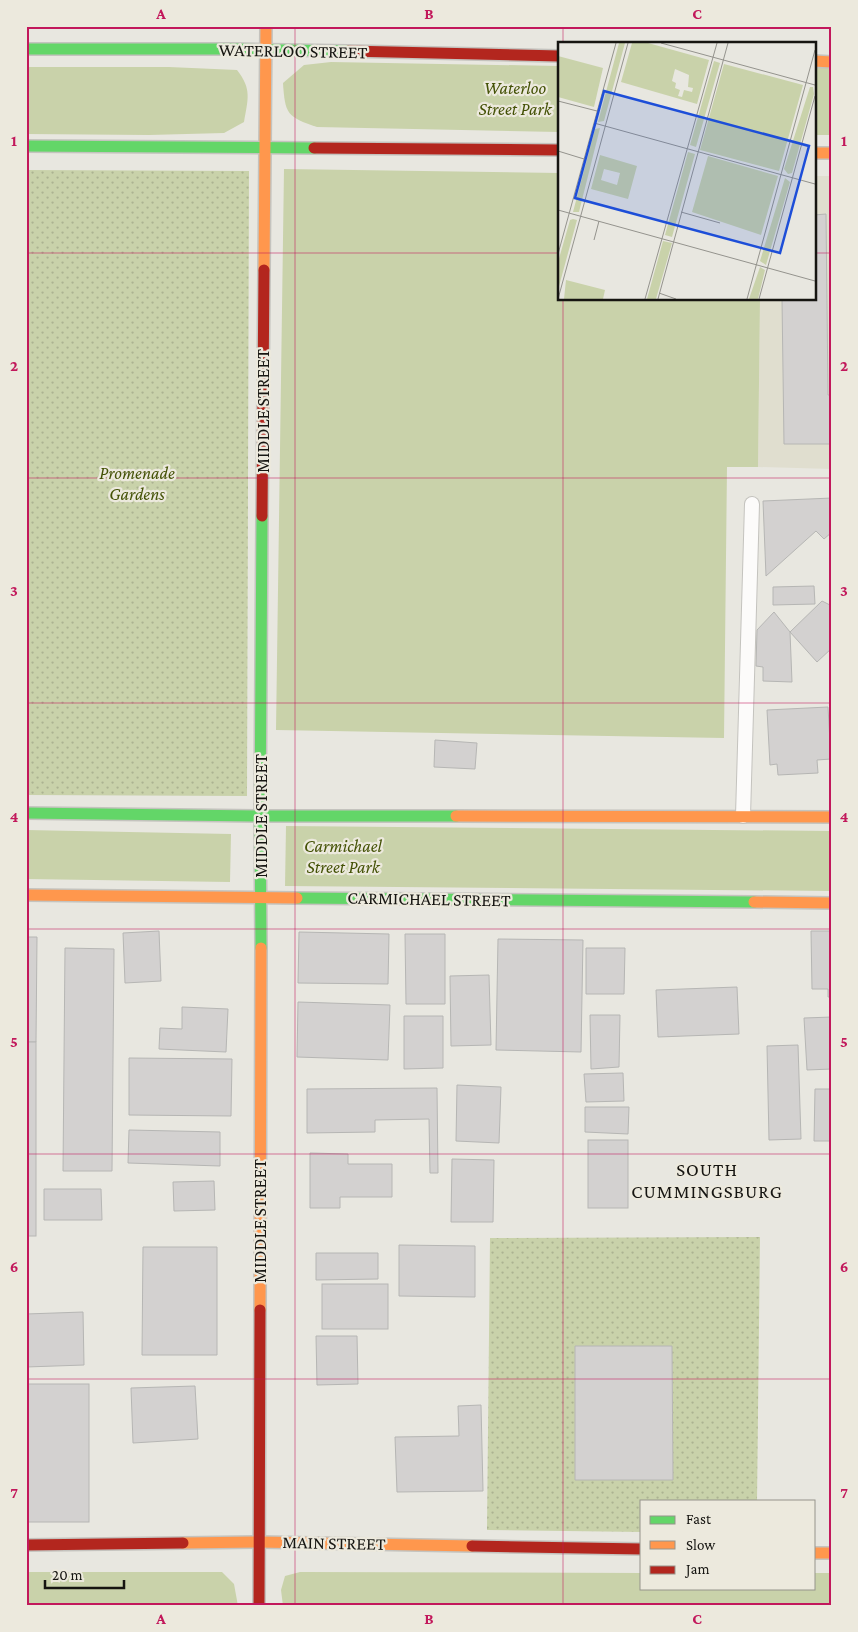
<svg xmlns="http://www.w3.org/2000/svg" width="858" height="1632" font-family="'Crimson Pro',serif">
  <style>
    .built { fill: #e0decf }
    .park { fill: #c9d2aa }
    .garden { fill: url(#garden-dots); fill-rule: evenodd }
    .building { fill: #d3d1d0; stroke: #b6b6b4 }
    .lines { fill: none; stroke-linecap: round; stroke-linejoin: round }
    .lane-casing { stroke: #c4c3be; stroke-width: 16 }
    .fast-casing { stroke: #c4c3be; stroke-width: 14 }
    .slow-casing { stroke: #c4c3be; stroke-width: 14 }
    .jam-casing { stroke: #c4c3be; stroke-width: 14 }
    .lane { stroke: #fcfbfa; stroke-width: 14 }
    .fast { stroke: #63d668; stroke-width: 11 }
    .slow { stroke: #ff974d; stroke-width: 11 }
    .jam { stroke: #b3261e; stroke-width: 11 }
    .grid { fill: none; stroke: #c2185b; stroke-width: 1; stroke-opacity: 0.55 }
    .labels { text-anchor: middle; stroke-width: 4.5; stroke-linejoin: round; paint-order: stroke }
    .street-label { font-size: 18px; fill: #161511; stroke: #ece9dd }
    .park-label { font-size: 18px; font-style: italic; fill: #445206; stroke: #ece9dd }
    .neighbourhood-label { font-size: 19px; letter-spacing: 1px; fill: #161511; stroke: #ece9dd }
    .inset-road { fill: none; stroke: #94938d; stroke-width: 1 }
    .view { fill: #1d4ed8; fill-opacity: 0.15; stroke: #1d4ed8; stroke-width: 2.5 }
    .inset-edge { fill: none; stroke: #161511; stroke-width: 2.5 }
    .neatline { fill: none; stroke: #c2185b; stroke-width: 2 }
    .grid-label { font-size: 16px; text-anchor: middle; font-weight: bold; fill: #c2185b }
  </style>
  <defs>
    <pattern id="garden-dots" width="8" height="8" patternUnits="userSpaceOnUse" patternTransform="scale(1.25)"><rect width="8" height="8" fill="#c9d2aa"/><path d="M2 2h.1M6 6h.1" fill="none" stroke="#acb391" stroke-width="1.8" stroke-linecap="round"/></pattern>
  </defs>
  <rect width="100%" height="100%" fill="#e8e7e0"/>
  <!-- built -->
  <path class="built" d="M814,176H832V469L758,467L760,299H814Z"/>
  <!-- park -->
  <g class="park">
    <path d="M331,62L559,66V132L317,127C287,117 285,114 283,83L304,65Z"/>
    <path d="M26,67H169L237,70C252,89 248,99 244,122L224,133L149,135L26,134Z"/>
    <rect x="814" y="68" width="18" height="67"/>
    <path d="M284,169L559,173V299H760L758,467H727L724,738L276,730Z"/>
    <path d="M286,826L832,831V891L285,886Z"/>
    <path d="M26,830L231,834L230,882L26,879Z"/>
    <path d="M26,1572H222L234,1584L238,1606H26Z"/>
    <path d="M300,1572L642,1573V1588H814V1573H832V1606H283L281,1590L285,1576Z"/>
  </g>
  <!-- garden -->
  <g class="garden">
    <path d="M26,170L249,171L247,796L26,795Z"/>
    <path d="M760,1237L757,1501H642V1532L487,1530L490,1238ZM575,1346H672L673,1480Z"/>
  </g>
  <!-- building -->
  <g class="building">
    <path d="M826,214L828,395H832V444H784L782,299H814V215Z"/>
    <path d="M832,498V532L824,539L816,531L766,576L763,501Z"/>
    <path d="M814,586L815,604L773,605V587Z"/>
    <path d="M822,601L832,606V648L817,662L790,632Z"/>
    <path d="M774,612L790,632L792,682L763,681V667L756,666L757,630Z"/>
    <path d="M828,707L831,759L817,760L818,773L778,775L777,764L770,765L767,710Z"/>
    <path d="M435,740L477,743L475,769L434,767Z"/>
    <path d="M159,931L161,981L125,983L123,933Z"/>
    <path d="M811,931H832V997H828V989H812Z"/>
    <path d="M299,932L389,934L388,984L298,983Z"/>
    <path d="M405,934H445V1004H406Z"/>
    <path d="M26,937H37L36,1042H26Z"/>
    <path d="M498,939L583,940L581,1052L496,1050Z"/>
    <path d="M65,948L114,949L112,1171H63Z"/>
    <path d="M586,948H625L624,994H586Z"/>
    <path d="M489,975L491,1045L451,1046L450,976Z"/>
    <path d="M737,987L739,1034L658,1037L656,990Z"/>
    <path d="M298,1002L390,1005L388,1060L297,1057Z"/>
    <path d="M182,1007L228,1009L226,1052L159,1049L160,1028L182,1029Z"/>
    <path d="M590,1015H620L619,1067L591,1069Z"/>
    <path d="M404,1016H443V1068L404,1069Z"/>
    <path d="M832,1017V1069L807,1070L804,1018Z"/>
    <rect x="26" y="1042" width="10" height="194"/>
    <path d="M798,1045L801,1139L769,1140L767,1046Z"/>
    <path d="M129,1058L232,1059L231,1116L129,1115Z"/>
    <path d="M623,1073L624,1101L586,1102L584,1074Z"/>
    <path d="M457,1085L501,1087L499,1143L456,1141Z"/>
    <path d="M437,1088L438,1173H430L429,1119L375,1120V1132L307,1133V1089Z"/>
    <path d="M815,1089H831V1141H814Z"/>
    <path d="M585,1107H629L628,1134L585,1132Z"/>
    <path d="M129,1130L220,1132V1166L128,1163Z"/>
    <rect x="588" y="1140" width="40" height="68"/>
    <path d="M310,1153L348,1154V1164H392V1197H340V1208H310Z"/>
    <path d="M452,1159L494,1160L493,1222H451Z"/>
    <path d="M214,1181L215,1210L174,1211L173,1182Z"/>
    <path d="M44,1189H101L102,1220H44Z"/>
    <path d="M399,1245L475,1246V1297L399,1296Z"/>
    <path d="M143,1247H217V1355H142Z"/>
    <path d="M316,1253H378V1279L316,1280Z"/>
    <rect x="322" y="1284" width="66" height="45"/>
    <path d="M83,1312L84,1365L26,1367V1314Z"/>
    <path d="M316,1336H357L358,1384L317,1385Z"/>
    <path d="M575,1346H672L673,1480H575Z"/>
    <rect x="26" y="1384" width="63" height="138"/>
    <path d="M195,1386L198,1439L133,1443L131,1388Z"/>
    <path d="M481,1405L483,1491L397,1492L395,1437L459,1436L458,1406Z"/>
  </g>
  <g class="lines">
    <defs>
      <path id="lane" d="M743,816L752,504"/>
      <g id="fast">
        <path d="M26,49H232L348,51"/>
        <path d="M26,146L314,148"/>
        <path d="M26,813L260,816H456"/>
        <path d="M297,898L754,902"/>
        <path d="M261,948L260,816L262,516"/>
      </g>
      <g id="slow">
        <path d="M814,61L832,62"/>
        <path d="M814,153H832"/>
        <path d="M264,270L266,26"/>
        <path d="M456,816L832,817"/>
        <path d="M26,895L297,898"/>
        <path d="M754,902L832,903"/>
        <path d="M260,1310L261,948"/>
        <path d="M183,1543L259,1542L472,1546"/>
        <path d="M814,1553H832"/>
      </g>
      <g id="jam">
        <path d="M348,51L559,56"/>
        <path d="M314,148L559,150"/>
        <path d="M262,516L264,270"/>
        <path d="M26,1545L183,1543"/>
        <path d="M472,1546L642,1549"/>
        <path d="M259,1606L260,1310"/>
      </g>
    </defs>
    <!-- lane casing -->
    <use href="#lane" class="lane-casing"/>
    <!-- fast casing -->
    <use href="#fast" class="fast-casing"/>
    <!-- slow casing -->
    <use href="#slow" class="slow-casing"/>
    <!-- jam casing -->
    <use href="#jam" class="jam-casing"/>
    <!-- lane -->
    <use href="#lane" class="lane"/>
    <!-- fast -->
    <use href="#fast" class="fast"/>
    <!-- slow -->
    <use href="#slow" class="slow"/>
    <!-- jam -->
    <use href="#jam" class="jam"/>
  </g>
  <!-- grid -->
  <path class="grid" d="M295,26V1606M563,26V44M26,253H559M814,253H832M563,299V1606M26,478H832M26,703H832M26,929H832M26,1154H832M26,1379H832"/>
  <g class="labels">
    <!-- street labels -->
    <g class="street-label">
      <text transform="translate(293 51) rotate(1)" y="6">WATERLOO STREET</text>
      <text transform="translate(263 411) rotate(-90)" y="6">MIDDLE STREET</text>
      <text transform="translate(261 816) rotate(-90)" y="6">MIDDLE STREET</text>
      <text transform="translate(429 899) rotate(1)" y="6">CARMICHAEL STREET</text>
      <text transform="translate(260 1221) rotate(-90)" y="6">MIDDLE STREET</text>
      <text transform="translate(334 1543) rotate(1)" y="6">MAIN STREET</text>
    </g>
    <!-- park labels -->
    <g class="park-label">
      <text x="515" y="94">Waterloo<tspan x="515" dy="21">Street Park</tspan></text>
      <text x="137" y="479">Promenade<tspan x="137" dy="21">Gardens</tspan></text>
      <text x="343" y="852">Carmichael<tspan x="343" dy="21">Street Park</tspan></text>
    </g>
    <!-- neighbourhood labels -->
    <g class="neighbourhood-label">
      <text x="707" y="1176">SOUTH<tspan x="707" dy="22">CUMMINGSBURG</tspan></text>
    </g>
  </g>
  <!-- overview -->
  <g transform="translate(558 42)">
    <rect width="258" height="258" fill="#e8e7e0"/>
    <path d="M0,14L45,26L36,65L0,55Z" fill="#c9d2aa"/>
    <path d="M61,1H67L46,79L40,80ZM156,19L162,21L138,105L132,103ZM252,45H255L256,52L234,131L230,132L226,127ZM42,86L21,170H15L37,87ZM130,110L137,112L114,195L107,193ZM150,114L220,134L203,193L134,170ZM227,136L232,140L208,223L202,219ZM15,177L19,178L0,248V220L12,178ZM105,199L114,201L98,257H89ZM202,225L207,228L200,257H191Z" fill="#c9d2aa"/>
    <path d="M74,1H90L151,18L139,62L63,40ZM117,27L131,33L130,45L135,46L134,50L126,48L124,55L120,54L122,48L117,46L118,41L114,39ZM166,22L245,43L221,129L142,108ZM42,113L79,124L70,157L33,147ZM46,127L62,131L59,143L43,138ZM8,238L47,248L45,257H6Z" fill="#c9d2aa" fill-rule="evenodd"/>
    <path class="inset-road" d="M103,1L257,43M0,59L39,69M36,81L257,142M0,109L26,117M0,168L257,239M123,170L162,181M36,198L41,179M0,212L58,1M101,251L118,257M0,257L70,1M87,257L159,1M100,257L170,1M189,257L257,8M201,257L257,54"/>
    <path class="view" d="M46,49L251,104L222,211L17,156Z"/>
    <rect width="258" height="258" class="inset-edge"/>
  </g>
  <!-- border -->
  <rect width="858" height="1632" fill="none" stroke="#ece9dd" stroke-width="55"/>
  <!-- legend -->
  <rect x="640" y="1500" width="175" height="90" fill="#ece9dd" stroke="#96948b"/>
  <rect x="650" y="1516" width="25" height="8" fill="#63d668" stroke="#96948b"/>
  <text x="686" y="1524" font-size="15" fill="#161511">Fast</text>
  <rect x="650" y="1541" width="25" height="8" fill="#ff974d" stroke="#96948b"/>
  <text x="686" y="1550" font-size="15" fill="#161511">Slow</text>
  <rect x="650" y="1566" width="25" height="8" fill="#b3261e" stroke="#96948b"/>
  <text x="686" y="1574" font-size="15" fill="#161511">Jam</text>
  <!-- scale -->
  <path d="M45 1580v8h79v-8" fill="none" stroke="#161511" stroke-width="2.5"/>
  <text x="52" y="1580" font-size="15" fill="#161511" stroke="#ece9dd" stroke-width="4" paint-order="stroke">20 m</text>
  <rect x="28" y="28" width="802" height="1576" class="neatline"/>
  <g class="grid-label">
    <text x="161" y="19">A</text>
    <text x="429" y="19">B</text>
    <text x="697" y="19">C</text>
    <text x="14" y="146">1</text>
    <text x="844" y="146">1</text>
    <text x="14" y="371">2</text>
    <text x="844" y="371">2</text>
    <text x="14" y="596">3</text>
    <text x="844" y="596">3</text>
    <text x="14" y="822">4</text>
    <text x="844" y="822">4</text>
    <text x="14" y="1047">5</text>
    <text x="844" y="1047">5</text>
    <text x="14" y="1272">6</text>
    <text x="844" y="1272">6</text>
    <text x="14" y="1498">7</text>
    <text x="844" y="1498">7</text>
    <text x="161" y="1624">A</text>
    <text x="429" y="1624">B</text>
    <text x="697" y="1624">C</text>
  </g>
</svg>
